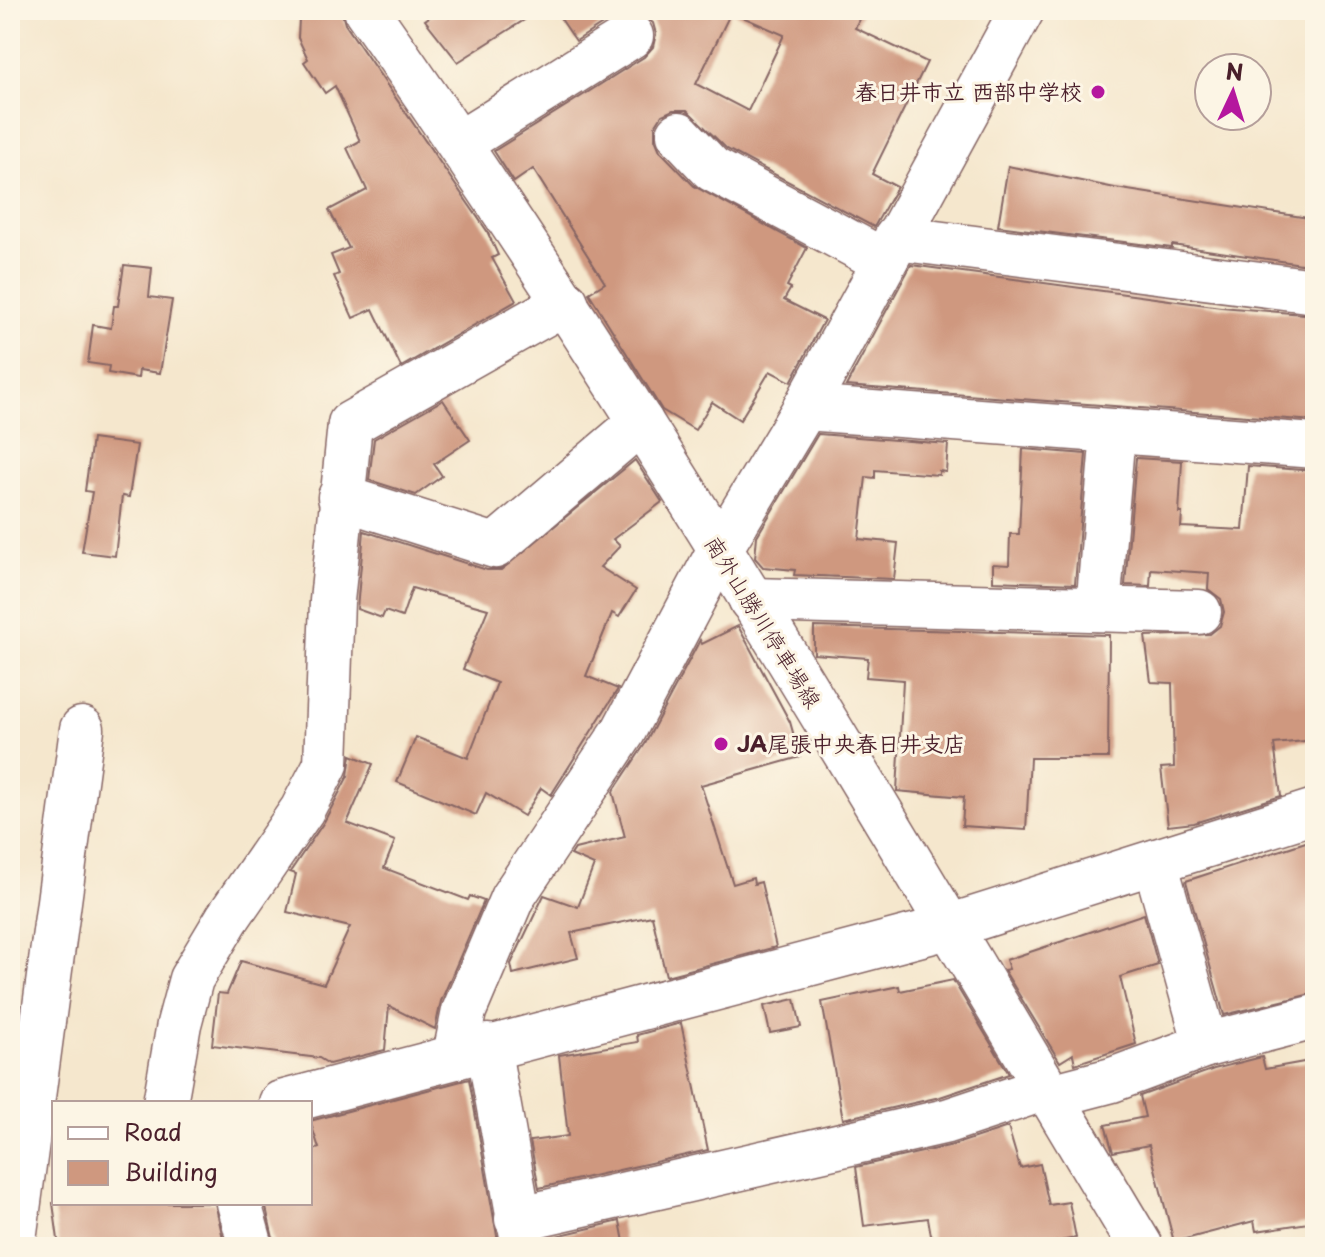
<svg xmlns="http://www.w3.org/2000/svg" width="1325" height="1257" font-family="'Playpen Sans','Klee One',sans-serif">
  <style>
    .building { fill: #cf987f; fill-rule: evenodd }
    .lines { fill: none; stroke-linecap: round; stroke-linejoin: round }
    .minor-casing { stroke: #866564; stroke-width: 47 }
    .major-casing { stroke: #866564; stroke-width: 47 }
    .minor { stroke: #fff; stroke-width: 44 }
    .major { stroke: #fff; stroke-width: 44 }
    .poi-dot { fill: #b5179e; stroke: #fcf5e5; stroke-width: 3 }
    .labels { text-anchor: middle; stroke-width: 6; stroke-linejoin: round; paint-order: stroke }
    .poi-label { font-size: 22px; font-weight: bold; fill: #4a1f2b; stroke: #fcf5e5; text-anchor: end }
    .street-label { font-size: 22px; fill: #4a1f2b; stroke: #fcf5e5 }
  </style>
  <rect width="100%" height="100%" fill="#fcf5e5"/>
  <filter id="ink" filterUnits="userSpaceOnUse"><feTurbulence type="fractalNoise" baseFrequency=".0125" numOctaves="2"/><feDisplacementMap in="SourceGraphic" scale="16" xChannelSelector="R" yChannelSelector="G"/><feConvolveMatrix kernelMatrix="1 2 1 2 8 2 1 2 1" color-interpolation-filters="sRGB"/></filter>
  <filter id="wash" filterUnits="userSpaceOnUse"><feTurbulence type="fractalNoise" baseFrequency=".006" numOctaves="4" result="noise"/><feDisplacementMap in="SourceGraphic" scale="32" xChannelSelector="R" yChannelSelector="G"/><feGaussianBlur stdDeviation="1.8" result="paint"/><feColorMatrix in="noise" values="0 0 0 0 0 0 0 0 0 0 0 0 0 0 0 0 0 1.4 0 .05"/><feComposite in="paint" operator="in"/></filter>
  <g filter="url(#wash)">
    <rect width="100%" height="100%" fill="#f5e7cd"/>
    <g id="blocks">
      <!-- building -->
      <g class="building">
        <path d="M312,10H341L345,24L487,231L498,255L492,258L516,301L401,367L373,309L353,318L334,276L339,274L331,255L349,248L329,210L367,190L347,148L360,141L335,86L325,93L304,62L308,59L298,38L299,19Z"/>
        <path d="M440,10H540L458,62L425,20Z"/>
        <path d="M555,10H863L855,28L927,62L872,174L897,187L874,227L727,149L687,110H673L662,115L655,126V139L660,151L694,186L807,248L787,286L791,288L784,300L824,320L791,382L770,371L740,420L712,402L695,430L662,410L589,293L605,283L533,169L514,182L494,151L644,57L653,47L656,34L653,23L642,14L629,11L618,14L576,41ZM731,12L784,35L748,111L696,84Z"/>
        <path d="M1008,166L1115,188L1315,219V266L1172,245V248L998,226Z"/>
        <path d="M124,265L152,268L149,297L172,300L160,373L139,370L138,378L108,373L109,366L88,363L93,325L111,328L114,306H118Z"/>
        <path d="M911,265L1221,307L1315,315V421L846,386Z"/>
        <path d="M443,400L470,440L434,464L442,476L416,495L369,480L374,439Z"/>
        <path d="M818,434L948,444L946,472L939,471V475L875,470V478L866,477L859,539L898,543L894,579L794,575L795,570L763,567L755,558L757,536Z"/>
        <path d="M92,439L137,445L129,497L122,496L115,556L82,552L92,492L85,491Z"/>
        <path d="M1023,449L1086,454L1075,584L993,581V564L1009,565L1010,534H1019Z"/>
        <path d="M1136,458L1182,461L1179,513H1182L1181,527L1243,530L1248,466L1315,471V740L1274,744L1281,796L1194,823L1168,826L1161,768L1174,767L1172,683L1151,682L1145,636L1210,634L1220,626L1224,612L1221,599L1208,589L1209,573L1151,569L1150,586L1125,585Z"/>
        <path d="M635,460L662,502L613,539L620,546L600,567L636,590L619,617L612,613L586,676L618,689L551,795L541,788L524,816L486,793L476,815L397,782L416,737L468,758L497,683L463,669L488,609L412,588L402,617L385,611L382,618L357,609L364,531L487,570H501Z"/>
        <path d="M738,626L790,722L800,757L701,785L733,884L753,878L754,884L761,882L776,947L666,976L652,916L571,933L578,958L513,974L511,964L544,895L578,907L594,865L571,855L575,849L625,837L613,792L645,744L700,640L702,644Z"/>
        <path d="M814,627L1109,635L1108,758H1030L1026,830L962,826L964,797L897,791L903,680L866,677L868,658L814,654Z"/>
        <path d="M351,755L373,764L347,823L395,841L384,868L468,900L470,896L484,901L441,1001L435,1029L389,1006L385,1050L329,1064L319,1058L212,1045L218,993L227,994L241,961L324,984L350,927L287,912L296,874L290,872L324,822L348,776Z"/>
        <path d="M1315,839V993L1224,1015L1186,881Z"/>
        <path d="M1144,914L1158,965L1120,977L1136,1044L1075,1064L1073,1054L1060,1062L1004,970L1009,969L1006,960Z"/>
        <path d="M953,980L1009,1074L940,1097L843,1119L822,1002L899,986L900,991Z"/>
        <path d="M795,999L801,1027L770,1033L764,1006Z"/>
        <path d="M681,1023L708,1150L539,1188L530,1141L568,1136L559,1055L638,1042L637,1035Z"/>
        <path d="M1262,1057L1265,1069L1315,1060V1222L1256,1231L1254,1221L1174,1242L1149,1145L1113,1152L1105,1125L1145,1117L1140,1096L1214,1069Z"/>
        <path d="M469,1079L499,1247H275L265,1203H310V1151L319,1148L310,1121Z"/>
        <path d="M1008,1127L1020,1168L1040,1164L1049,1205L1069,1202L1076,1238L1055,1242L1056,1247H933L928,1218L864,1226L856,1167L953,1145Z"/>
        <path d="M53,1203H215L225,1247H137L136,1243L119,1247H59Z"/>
        <path d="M620,1221L625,1247H548V1238Z"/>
      </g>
    </g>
  </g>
  <g filter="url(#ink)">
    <use href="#blocks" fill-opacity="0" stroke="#866564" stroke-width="2"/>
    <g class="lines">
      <defs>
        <g id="minor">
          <path d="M679,134L712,169L884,261"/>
          <path d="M460,143L631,36"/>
          <path d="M896,238L1315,291"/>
          <path d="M805,408L1315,446"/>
          <path d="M340,497L495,546L641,422"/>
          <path d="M751,600L1199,612"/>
          <path d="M1098,609L1113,432"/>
          <path d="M1155,862L1206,1045"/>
          <path d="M488,1046L524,1247"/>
          <path d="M455,1055L464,1011L512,898L623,732L719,551L805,408L1022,10"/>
          <path d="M1051,1096L1112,1080L1206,1045L1315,1017"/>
          <path d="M165,1103L179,1024L191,979L227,919L302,810L326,764L332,601L350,424L566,302"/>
          <path d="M281,1103L948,927L1315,811"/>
          <path d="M239,1203L251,1247"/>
          <path d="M517,1219L947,1121L1046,1088"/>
          <path d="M13,1247L82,729"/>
        </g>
        <path id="major" d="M366,10C647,408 891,830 1141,1247"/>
      </defs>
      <!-- minor casing -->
      <use href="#minor" class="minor-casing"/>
      <!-- major casing -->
      <use href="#major" class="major-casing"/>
      <!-- minor -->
      <use href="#minor" class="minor"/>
      <!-- major -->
      <use href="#major" class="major"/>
    </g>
  </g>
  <!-- markers -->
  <g class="poi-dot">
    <circle cx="1098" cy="92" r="8"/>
    <circle cx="721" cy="744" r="8"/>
  </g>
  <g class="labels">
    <!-- poi labels -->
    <g class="poi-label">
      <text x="1082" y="100">春日井市立 西部中学校</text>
      <text x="737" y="752" text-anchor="start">JA尾張中央春日井支店</text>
    </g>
    <!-- street labels -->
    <g class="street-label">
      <text transform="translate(763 622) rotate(58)" y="8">南外山勝川停車場線</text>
    </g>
  </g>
  <!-- margin -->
  <rect width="1325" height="1257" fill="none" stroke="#fcf5e5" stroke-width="40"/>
  <!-- legend -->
  <rect x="52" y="1101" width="260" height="104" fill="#fcf5e5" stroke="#b59f9b" stroke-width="2"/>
  <rect x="68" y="1127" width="40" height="12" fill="#ffffff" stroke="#b59f9b" stroke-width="2"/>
  <text x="124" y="1141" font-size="24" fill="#4a1f2b">Road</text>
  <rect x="68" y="1161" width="40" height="24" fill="#cf987f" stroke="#b59f9b" stroke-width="2"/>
  <text x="124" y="1181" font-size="24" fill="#4a1f2b">Building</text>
  <!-- north arrow -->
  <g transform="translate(1233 92) rotate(4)"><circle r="38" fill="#fcf5e5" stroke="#b59f9b" stroke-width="2"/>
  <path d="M0-6L14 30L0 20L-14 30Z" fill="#b5179e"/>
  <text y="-12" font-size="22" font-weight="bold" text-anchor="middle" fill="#4a1f2b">N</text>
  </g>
</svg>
